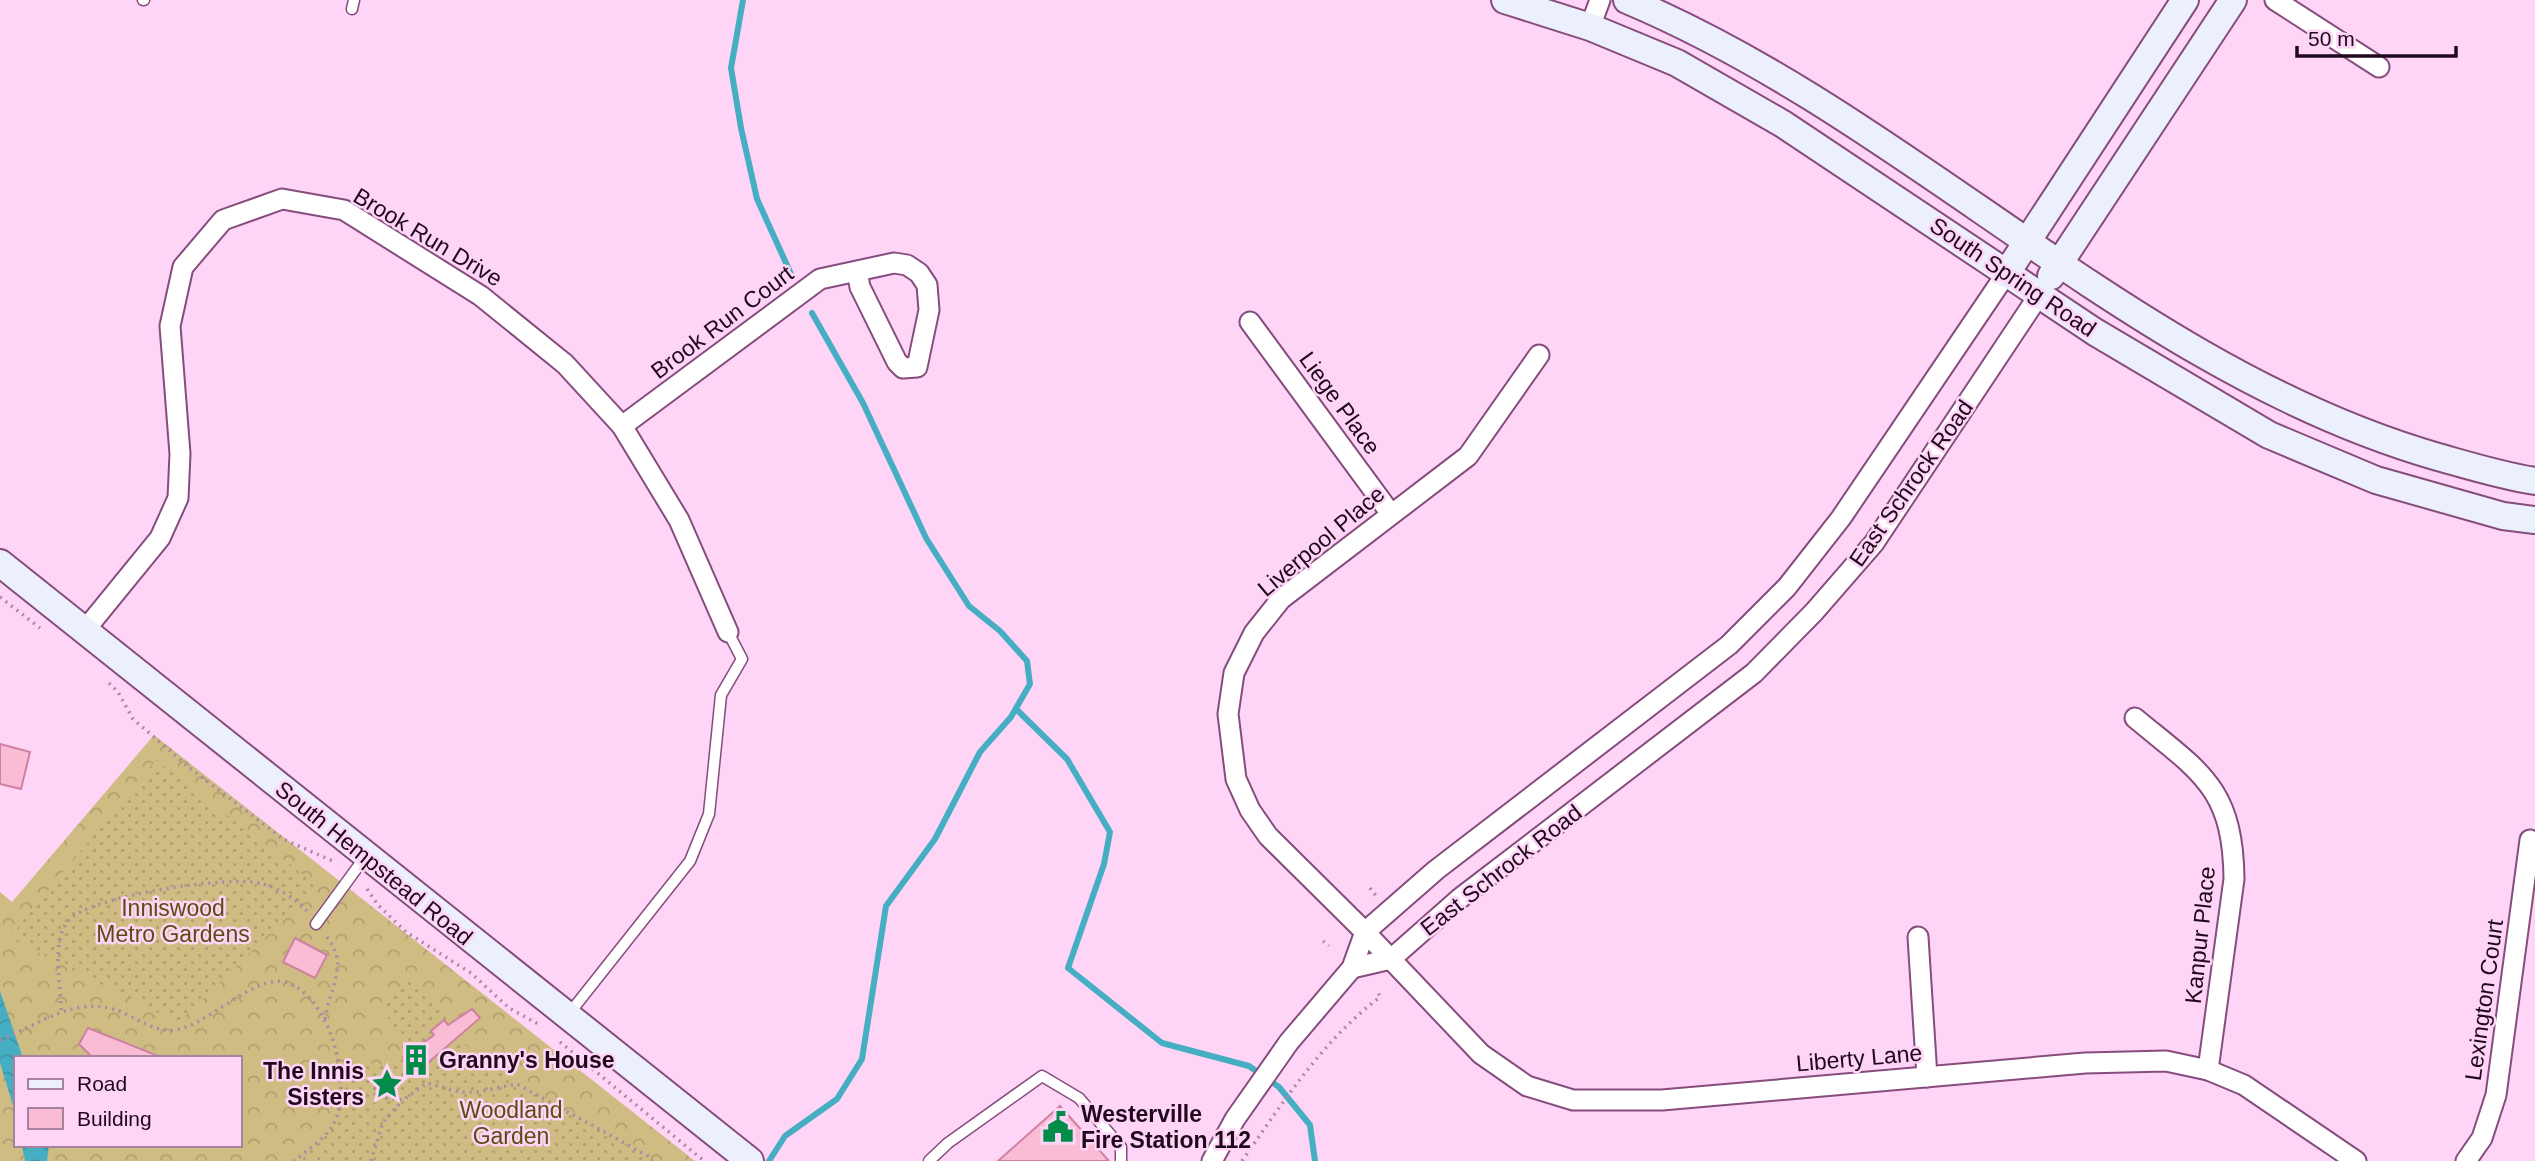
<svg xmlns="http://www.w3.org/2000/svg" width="2535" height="1161" font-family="Arial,sans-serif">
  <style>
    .forest { fill: url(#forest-crowns); fill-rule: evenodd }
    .garden { fill: url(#garden-dots) }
    .water { fill: url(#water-waves) }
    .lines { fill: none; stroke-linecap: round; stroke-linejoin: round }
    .stream { stroke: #46aec2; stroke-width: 6 }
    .building { fill: #fabbd4; stroke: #ce81a1; stroke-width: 2 }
    .lane-casing { stroke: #864c7d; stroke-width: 13 }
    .street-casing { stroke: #864c7d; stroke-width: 23 }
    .secondary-casing { stroke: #864c7d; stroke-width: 30 }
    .path { stroke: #ab88a5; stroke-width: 3.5; stroke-dasharray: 2 5; stroke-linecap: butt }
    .lane { stroke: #fff; stroke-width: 10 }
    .street { stroke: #fff; stroke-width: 19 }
    .secondary { stroke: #ecf0fc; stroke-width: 26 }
    .labels { text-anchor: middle; stroke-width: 5; stroke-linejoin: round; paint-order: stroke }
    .street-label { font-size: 23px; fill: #20091d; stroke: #fed5f6 }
    .park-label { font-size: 23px; fill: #5c4c11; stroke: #fed5f6 }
    .poi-label { font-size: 23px; font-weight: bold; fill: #20091d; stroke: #fed5f6; text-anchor: start }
  </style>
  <defs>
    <pattern id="forest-crowns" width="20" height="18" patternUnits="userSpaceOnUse" patternTransform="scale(1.75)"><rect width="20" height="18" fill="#cebc82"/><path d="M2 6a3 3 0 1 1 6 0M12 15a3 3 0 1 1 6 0" fill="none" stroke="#b1a070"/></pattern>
    <pattern id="garden-dots" width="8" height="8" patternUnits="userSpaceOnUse" patternTransform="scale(1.75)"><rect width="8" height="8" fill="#cebc82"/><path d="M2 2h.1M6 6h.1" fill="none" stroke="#b1a070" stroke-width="1.8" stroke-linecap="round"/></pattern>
    <pattern id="water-waves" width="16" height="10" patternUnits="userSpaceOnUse" patternTransform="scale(1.75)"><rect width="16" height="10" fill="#46aec2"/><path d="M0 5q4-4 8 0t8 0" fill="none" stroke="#3d94a6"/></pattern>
  </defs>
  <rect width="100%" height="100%" fill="#fed5f6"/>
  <!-- forest -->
  <path class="forest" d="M154,735L695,1161H0V892L12,902ZM16,1058H240V1145H16Z"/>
  <!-- garden -->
  <g class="garden">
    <path d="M156,760L318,886L178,1023L9,938Z"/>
    <path d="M410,979L457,1029L453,1034L457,1039L518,1084L648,1156L652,1161H294L332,1128L340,1075L366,1071L367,1063L390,1065L403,1045L381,1002Z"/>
  </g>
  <!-- water -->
  <g class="water">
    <path d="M0,991L23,1058H16V1115L0,1063Z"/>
    <path d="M22,1145H49L47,1161H25Z"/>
  </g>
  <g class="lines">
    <!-- stream -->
    <g class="stream">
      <path d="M743,0L731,68L741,128L757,199L791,274"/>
      <path d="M1016,709L1067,759L1110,832L1104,864L1068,968L1162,1043L1249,1066L1279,1087L1310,1125L1315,1161"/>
      <path d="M769,1161L785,1136L837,1099L862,1059L886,906L935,839L980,752L1011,717L1030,684L1027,661L1000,631L969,606L926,538L863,403L812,313"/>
    </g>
  </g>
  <!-- building -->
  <g class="building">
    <path d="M0,744L30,752L21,789L0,784Z"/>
    <path d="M295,938L327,955L315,978L283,962Z"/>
    <path d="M472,1009L480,1018L415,1074L403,1057L434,1035L431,1031L444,1020L448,1025Z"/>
    <path d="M88,1028L161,1057L160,1058H93L79,1044Z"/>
    <path d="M1060,1106L1109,1161H998Z"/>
  </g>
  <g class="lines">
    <defs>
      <g id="lane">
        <path d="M143,0H144"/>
        <path d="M352,9L354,0"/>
        <path d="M316,924L365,857"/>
        <path d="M568,1015L690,861L709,814L721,695L742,659L728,632"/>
        <path d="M929,1161L948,1143L1042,1076L1079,1098L1121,1147V1161"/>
      </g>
      <g id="street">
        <path d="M2275,0L2379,67"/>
        <path d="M1590,27L1600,0"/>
        <path d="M1250,322L1391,514"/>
        <path d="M1539,355L1468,456L1281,599L1254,633L1234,673L1228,714L1236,779L1250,810L1268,836L1365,932L1481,1054L1527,1086L1573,1100H1662L2085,1063L2166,1061L2208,1070L2244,1085L2356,1161"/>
        <path d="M622,426L820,279L894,263L907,265L919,273L927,285L929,310L917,367L903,368L897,362L860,287L857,271"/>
        <path d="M85,630L160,538L178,498L180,454L170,326L183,267L223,220L282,199L344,210L481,296L565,364L622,426L679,520L728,632"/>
        <path d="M2135,718C2200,772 2233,787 2234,879L2208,1070"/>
        <path d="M1918,937L1927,1077"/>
        <path d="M1352,968L1391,959L1459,899L1754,673L1814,612L1874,543L2039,295"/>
        <path d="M1212,1161L1235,1119L1289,1042L1352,968L1365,932L1436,870L1729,645L1787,587L1841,518L2006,274"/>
        <path d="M2466,1161L2482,1138L2496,1095L2530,840"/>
      </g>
      <g id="secondary">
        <path d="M1505,0L1590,27L1677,63L1783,124L2095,332L2269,435L2376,480L2503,516L2535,520"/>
        <path d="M1627,0C1914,121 2135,370 2438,457C2470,466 2502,476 2535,481"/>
        <path d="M2006,274L2185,0"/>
        <path d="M2051,276L2233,0"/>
        <path d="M0,563L750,1161"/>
      </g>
    </defs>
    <!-- lane casing -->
    <use href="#lane" class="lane-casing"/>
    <!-- street casing -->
    <use href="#street" class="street-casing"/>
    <!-- secondary casing -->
    <use href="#secondary" class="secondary-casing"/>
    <!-- path -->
    <g class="path">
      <path d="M0,597L40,628"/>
      <path d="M109,683L118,692L133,719L190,768L283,839L335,862"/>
      <path d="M1370,888L1377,897"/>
      <path d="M367,889L378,905L406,932L471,973L509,1008L538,1024"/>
      <path d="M1323,941L1329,946"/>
      <path d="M61,1010C61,985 51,942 68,921C88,896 233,874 263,884C278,888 298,900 308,912"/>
      <path d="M325,1019C329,988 351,964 325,935"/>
      <path d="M0,1040C41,1024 74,995 119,1011C137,1018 154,1032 174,1030C204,1028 255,974 285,982C331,995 354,1087 333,1125C325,1139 306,1151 294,1161"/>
      <path d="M560,1042L704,1161"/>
      <path d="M340,1075L376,1081L375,1097L403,1100L427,1083L459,1092H477L517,1084L648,1156L652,1161"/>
      <path d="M371,1161L383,1122L403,1100"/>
      <path d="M1242,1161C1284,1101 1322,1041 1380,997L1378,992"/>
    </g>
    <!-- lane -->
    <use href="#lane" class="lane"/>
    <!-- street -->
    <use href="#street" class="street"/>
    <!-- secondary -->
    <use href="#secondary" class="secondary"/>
  </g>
  <!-- icons -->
  <defs>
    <symbol id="building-bare" viewBox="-9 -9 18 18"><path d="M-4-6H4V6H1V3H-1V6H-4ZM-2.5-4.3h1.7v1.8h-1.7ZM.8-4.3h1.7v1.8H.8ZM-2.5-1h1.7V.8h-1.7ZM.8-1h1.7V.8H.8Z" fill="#018c49" stroke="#fed5f6" stroke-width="2.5" paint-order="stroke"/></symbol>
    <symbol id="sight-bare" viewBox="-9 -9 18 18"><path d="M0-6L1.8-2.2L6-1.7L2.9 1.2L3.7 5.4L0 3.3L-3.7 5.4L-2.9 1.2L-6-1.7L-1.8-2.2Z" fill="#018c49" stroke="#fed5f6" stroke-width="2.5" paint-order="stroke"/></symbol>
    <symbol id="civic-bare" viewBox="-9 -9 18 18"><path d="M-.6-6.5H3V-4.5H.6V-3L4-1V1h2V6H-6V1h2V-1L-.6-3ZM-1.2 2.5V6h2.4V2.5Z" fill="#018c49" stroke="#fed5f6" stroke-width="2.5" paint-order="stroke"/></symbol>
  </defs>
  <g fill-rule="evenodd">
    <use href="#building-bare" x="394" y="1038" width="44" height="44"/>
    <use href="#sight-bare" x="365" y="1062" width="44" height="44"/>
    <use href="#civic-bare" x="1036" y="1105" width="44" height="44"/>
  </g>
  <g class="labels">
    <!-- street labels -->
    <g class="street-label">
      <text transform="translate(428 237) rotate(31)" y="8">Brook Run Drive</text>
      <text transform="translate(2013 277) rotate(34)" y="8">South Spring Road</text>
      <text transform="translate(722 322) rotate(-37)" y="8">Brook Run Court</text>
      <text transform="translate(1340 403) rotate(54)" y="8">Liege Place</text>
      <text transform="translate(1911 483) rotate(-55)" y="8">East Schrock Road</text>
      <text transform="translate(1321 541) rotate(-40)" y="8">Liverpool Place</text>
      <text transform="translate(374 863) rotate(39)" y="8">South Hempstead Road</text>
      <text transform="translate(1501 870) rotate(-38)" y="8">East Schrock Road</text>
      <text transform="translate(2200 935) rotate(-84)" y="8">Kanpur Place</text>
      <text transform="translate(2484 1000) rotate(-82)" y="8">Lexington Court</text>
      <text transform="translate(1859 1058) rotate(-5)" y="8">Liberty Lane</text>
    </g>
    <!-- park labels -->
    <g class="park-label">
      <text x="173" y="916">Inniswood<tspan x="173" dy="26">Metro Gardens</tspan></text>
      <text x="511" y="1118">Woodland<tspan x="511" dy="26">Garden</tspan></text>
    </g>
    <!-- poi labels -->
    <g class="poi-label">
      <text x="439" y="1068">Granny's House</text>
      <text x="364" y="1079" text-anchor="end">The Innis<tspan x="364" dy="26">Sisters</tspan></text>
      <text x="1081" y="1122">Westerville<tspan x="1081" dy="26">Fire Station 112</tspan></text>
    </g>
  </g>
  <!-- legend -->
  <rect x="14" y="1056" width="228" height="91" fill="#fed5f6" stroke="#a5839f" stroke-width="2"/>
  <rect x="28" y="1079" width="35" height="10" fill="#ecf0fc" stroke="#a5839f" stroke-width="2"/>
  <text x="77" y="1091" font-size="21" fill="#20091d">Road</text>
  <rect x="28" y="1108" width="35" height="21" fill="#fabbd4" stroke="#a5839f" stroke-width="2"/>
  <text x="77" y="1126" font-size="21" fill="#20091d">Building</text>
  <!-- scale -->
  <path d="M2297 46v10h159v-10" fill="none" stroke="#20091d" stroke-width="3.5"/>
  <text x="2308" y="46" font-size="21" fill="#20091d" stroke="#fed5f6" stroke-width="5" paint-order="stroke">50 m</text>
</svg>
